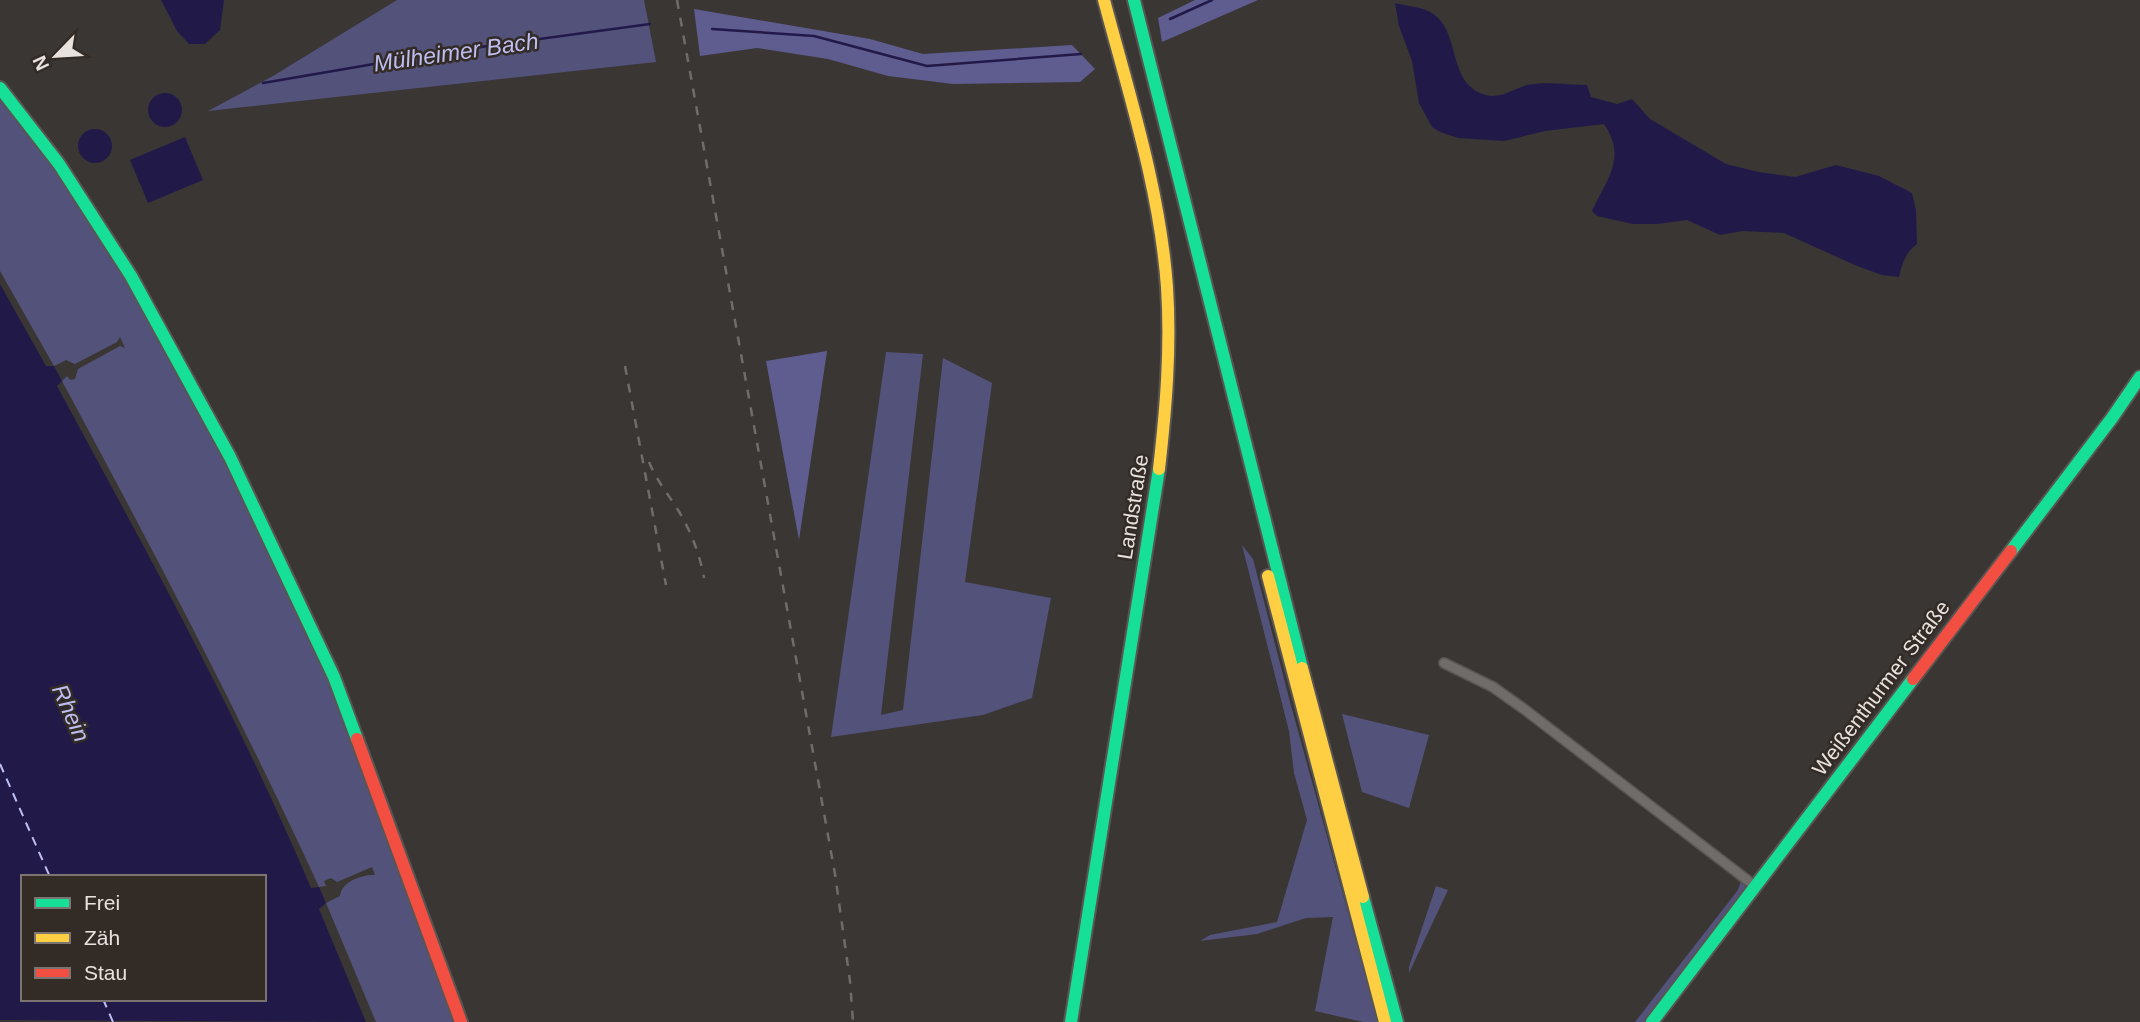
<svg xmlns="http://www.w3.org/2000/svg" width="2140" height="1022" font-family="Arial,sans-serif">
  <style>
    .green { fill: #53527b }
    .forest { fill: #5f5c90 }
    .water { fill: #211a49; fill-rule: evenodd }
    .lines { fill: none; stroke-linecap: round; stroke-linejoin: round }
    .stream { stroke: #211a49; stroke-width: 2.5 }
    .ferry { stroke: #bebef2; stroke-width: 2; stroke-dasharray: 9 7; stroke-linecap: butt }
    .street-casing { stroke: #595553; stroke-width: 12 }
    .fast-casing { stroke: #595553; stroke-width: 16 }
    .slow-casing { stroke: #595553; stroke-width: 16 }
    .jam-casing { stroke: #595553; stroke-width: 16 }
    .street { stroke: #706c6a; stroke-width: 9 }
    .fast { stroke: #16e098; stroke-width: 12 }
    .slow { stroke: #ffcf43; stroke-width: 12 }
    .jam { stroke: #f24e42; stroke-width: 12 }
    .rail { stroke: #6f6c6a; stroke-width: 2.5; stroke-dasharray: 9 9; stroke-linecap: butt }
    .labels { text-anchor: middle; stroke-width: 5; stroke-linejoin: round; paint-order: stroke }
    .street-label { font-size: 21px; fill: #e8e2df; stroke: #332b26 }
    .water-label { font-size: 23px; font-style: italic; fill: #bebef2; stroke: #332b26 }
  </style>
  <rect width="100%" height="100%" fill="#3a3634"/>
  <!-- green -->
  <g class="green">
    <path d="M397,0H644L656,62L208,111L273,76Z"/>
    <path d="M0,99L53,167L124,277L221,451L328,680L454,1022H376L326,903L340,896C341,882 362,874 375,875L372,867L337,882L331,878L324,881L326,886L319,887C240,715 152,548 62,381L67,376L70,380L75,379L78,369L120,346L125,348L120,337L117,342L75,364L66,360L54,366L0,271Z"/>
    <path d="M886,352L923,354L881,715L903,710L943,358L992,383L965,582L1051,598L1032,698L983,715L831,737Z"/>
    <path d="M1242,545L1253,559L1289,698L1378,1022H1363L1315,1011L1333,917L1306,918L1257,934L1200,941L1210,935L1277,922L1307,820L1294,773L1289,731Z"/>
    <path d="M1342,714L1429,735L1409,808L1362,792Z"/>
    <path d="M1741,881L1745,885L1746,891L1645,1022H1635L1738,890Z"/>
    <path d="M1436,886L1448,890L1409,973V967Z"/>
  </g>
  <!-- forest -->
  <g class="forest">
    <path d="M1195,0H1258L1162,42L1158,18Z"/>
    <path d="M694,9L870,39L923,54L1072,45L1095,69L1080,82L953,84L888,76L828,59L757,48L700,56Z"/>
    <path d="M827,351L799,540L766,361Z"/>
  </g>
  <!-- water -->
  <g class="water">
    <path d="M161,0H224L220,30L205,44H189L177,31Z"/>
    <path d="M1395,3C1406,6 1423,7 1432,13C1462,32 1446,84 1486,95C1501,99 1513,89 1527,85C1545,81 1569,85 1587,85L1591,97L1617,104L1632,99L1650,119L1726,164L1759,172L1795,177L1836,165L1879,176L1912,193L1916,210L1917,244C1906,252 1902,263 1899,277L1882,275L1857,266L1784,233L1742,231L1720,235L1687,220L1657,224H1633L1597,216L1592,211C1607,179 1627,158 1604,124L1545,131L1504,141L1458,138L1440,132L1432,127L1419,103L1412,61L1399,26Z"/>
    <circle cx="165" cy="110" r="17"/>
    <circle cx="95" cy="146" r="17"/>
    <path d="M185,137L203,180L148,203L130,160Z"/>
    <path d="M0,284L46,366H54L62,381L57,386C146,551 238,715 311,888L319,887L326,903L319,909L366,1022L0,1020ZM23,877H264V999H23Z"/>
  </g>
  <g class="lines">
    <!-- stream -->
    <g class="stream">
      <path d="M1170,19L1212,0"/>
      <path d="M712,29L814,36L927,66L1081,54"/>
      <path d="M263,83L444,52L650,24"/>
    </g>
    <!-- ferry -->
    <g class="ferry">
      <path d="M0,764L50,877"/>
      <path d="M103,999L113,1022"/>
    </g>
    <defs>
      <path id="street" d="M1444,663L1493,687L1524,709L1755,886"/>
      <g id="fast">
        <path d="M1134,0L1302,668"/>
        <path d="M0,88L59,164L131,276L230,457L334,677L357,739"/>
        <path d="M2011,551L2112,418L2140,377"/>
        <path d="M1363,897L1397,1022"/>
        <path d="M1071,1022L1159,469"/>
        <path d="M1652,1022L1913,679"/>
      </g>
      <g id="slow">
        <path d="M1104,0C1129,94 1160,190 1167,287C1171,348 1166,408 1159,469"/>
        <path d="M1268,576L1385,1022"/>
        <path d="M1302,668L1363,897"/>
      </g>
      <g id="jam">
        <path d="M1913,679L2011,551"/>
        <path d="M357,739L461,1022"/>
      </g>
    </defs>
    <!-- street casing -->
    <use href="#street" class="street-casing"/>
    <!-- fast casing -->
    <use href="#fast" class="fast-casing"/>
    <!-- slow casing -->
    <use href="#slow" class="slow-casing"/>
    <!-- jam casing -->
    <use href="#jam" class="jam-casing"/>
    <!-- street -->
    <use href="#street" class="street"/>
    <!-- fast -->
    <use href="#fast" class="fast"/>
    <!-- slow -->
    <use href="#slow" class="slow"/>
    <!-- jam -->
    <use href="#jam" class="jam"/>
    <!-- rail -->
    <g class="rail">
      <path d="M677,0L835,874L850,981L853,1022"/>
      <path d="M625,366L666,585"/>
      <path d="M649,462C657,481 668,494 678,510C691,531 700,555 704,578"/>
    </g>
  </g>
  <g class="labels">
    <!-- street labels -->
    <g class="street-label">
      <text transform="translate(1133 507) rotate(-81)" y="7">Landstraße</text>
      <text transform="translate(1881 688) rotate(-53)" y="7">Weißenthurmer Straße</text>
    </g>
    <!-- water labels -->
    <g class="water-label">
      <text transform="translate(456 52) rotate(-8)" y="8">Mülheimer Bach</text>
      <text transform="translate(71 713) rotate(66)" y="8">Rhein</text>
    </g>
  </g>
  <!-- legend -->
  <rect x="21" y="875" width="245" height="126" fill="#332b26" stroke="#7b7470" stroke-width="2"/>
  <rect x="35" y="898" width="35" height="10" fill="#16e098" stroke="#7b7470" stroke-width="2"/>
  <text x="84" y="910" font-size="21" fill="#e8e2df">Frei</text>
  <rect x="35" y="933" width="35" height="10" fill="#ffcf43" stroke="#7b7470" stroke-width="2"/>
  <text x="84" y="945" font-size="21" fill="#e8e2df">Zäh</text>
  <rect x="35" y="968" width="35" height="10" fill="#f24e42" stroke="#7b7470" stroke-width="2"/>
  <text x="84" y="980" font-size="21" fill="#e8e2df">Stau</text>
  <!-- north arrow -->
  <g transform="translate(56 56) rotate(245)" stroke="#332b26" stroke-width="5" paint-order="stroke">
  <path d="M0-5L12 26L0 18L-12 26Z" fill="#e8e2df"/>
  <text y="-10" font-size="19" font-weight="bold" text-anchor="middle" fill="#e8e2df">N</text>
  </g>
</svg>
